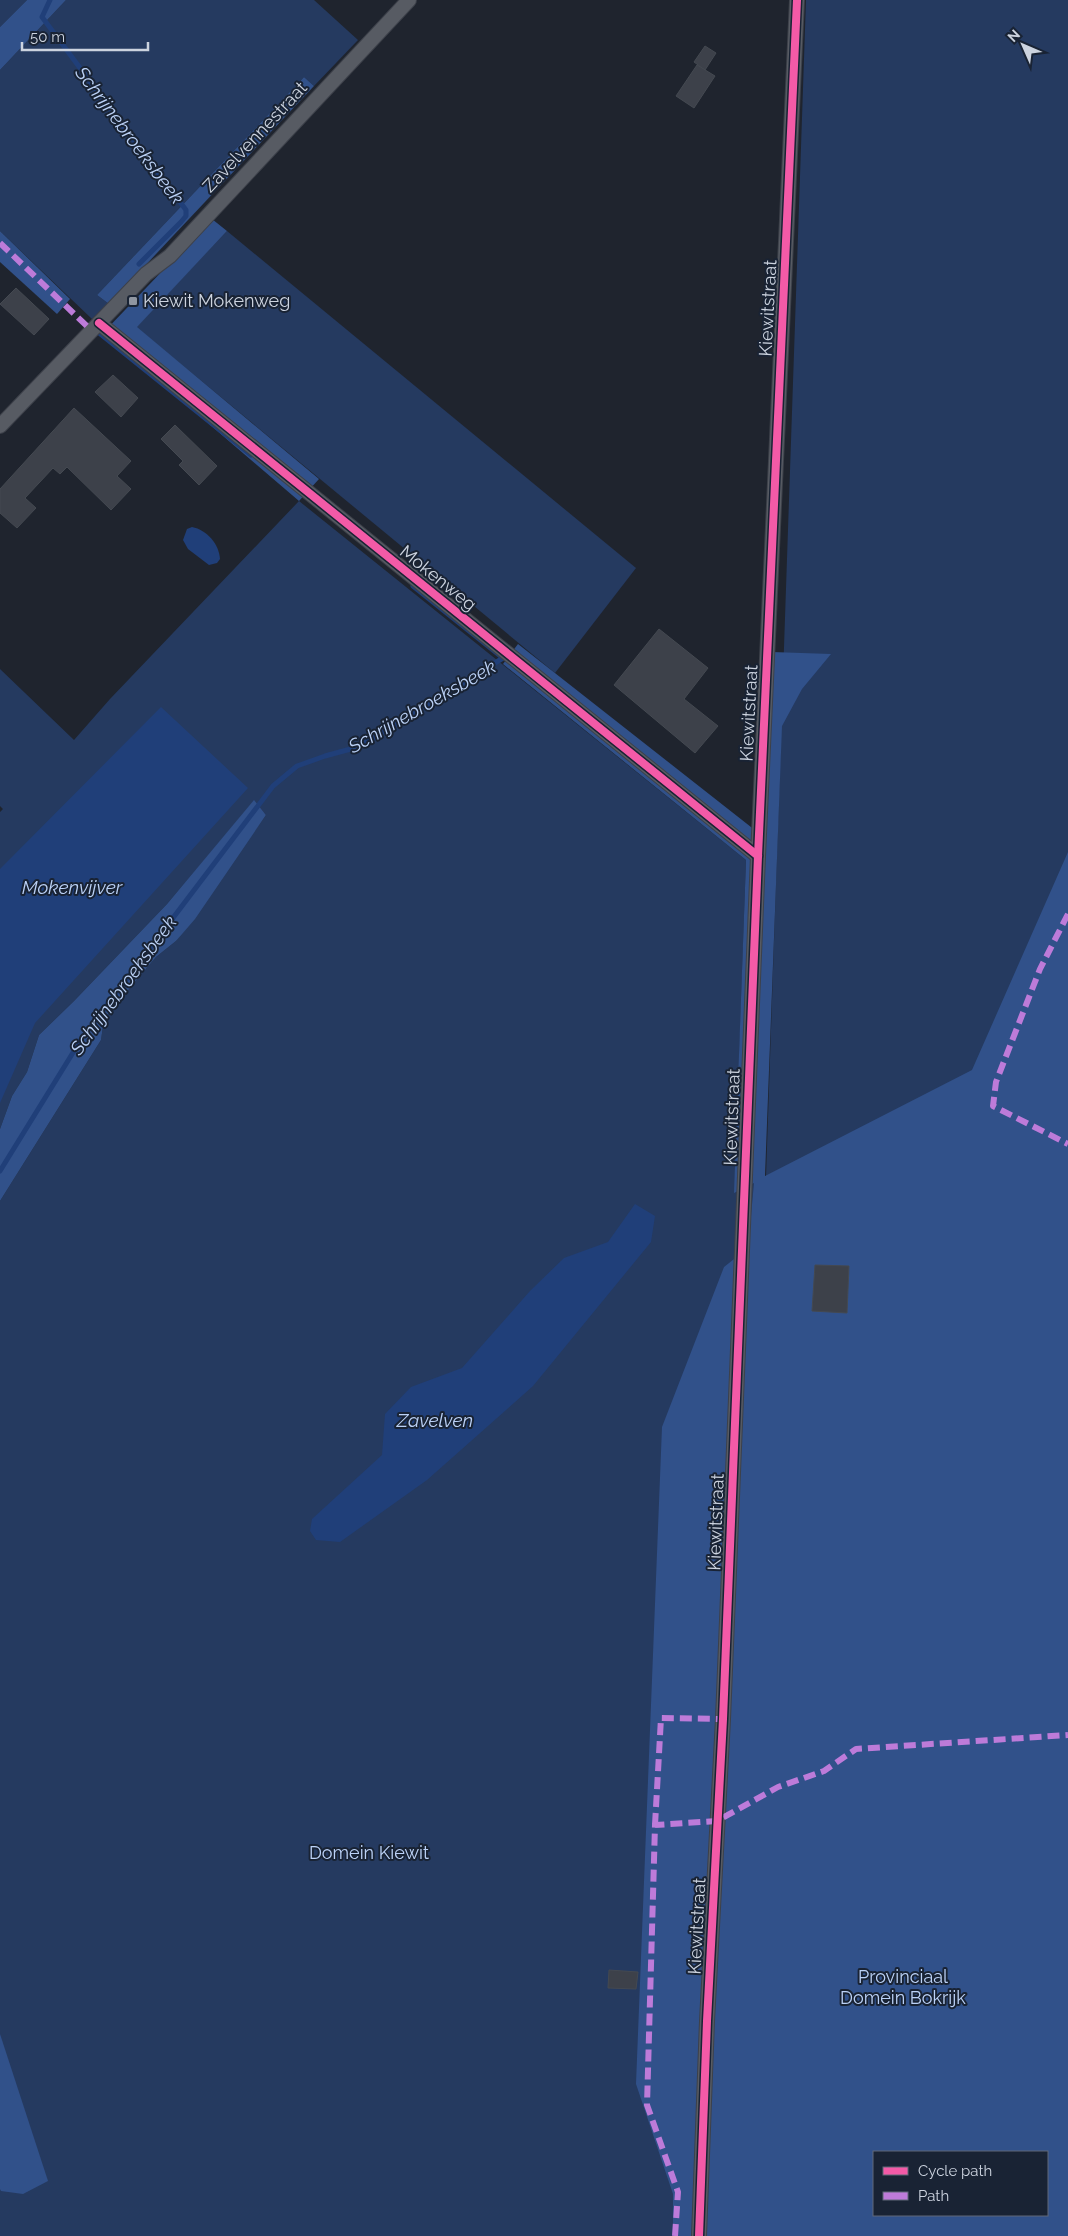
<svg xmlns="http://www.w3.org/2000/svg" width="1068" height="2236" font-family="Raleway,sans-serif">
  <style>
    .green { fill: #253a60; fill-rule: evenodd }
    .forest { fill: #31518a; fill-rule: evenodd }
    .water { fill: #203f79 }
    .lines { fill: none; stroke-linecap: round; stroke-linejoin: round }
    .stream { stroke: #203f79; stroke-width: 5 }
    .building { fill: #3d414a; stroke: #444951 }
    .minor-casing { stroke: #3d414a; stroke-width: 16 }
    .minor { stroke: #575b63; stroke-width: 14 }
    .quiet { stroke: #bd7bd9; stroke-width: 6; stroke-dasharray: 12 6; stroke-linecap: butt }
    .cycleway-casing { stroke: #192334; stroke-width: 11 }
    .cycleway { stroke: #f35aa7; stroke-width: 8 }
    .poi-dot { fill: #8f96a1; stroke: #192334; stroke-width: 2 }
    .labels { text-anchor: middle; stroke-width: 4; stroke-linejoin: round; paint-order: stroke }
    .street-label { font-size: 18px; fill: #ccd3df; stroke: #192334 }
    .poi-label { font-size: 18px; fill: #ccd3df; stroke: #192334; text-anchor: start }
    .park-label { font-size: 18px; fill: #bcd2f7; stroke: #192334 }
    .water-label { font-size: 19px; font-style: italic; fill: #bbd1f6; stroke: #192334 }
  </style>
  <rect width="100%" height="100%" fill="#1f242e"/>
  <!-- green -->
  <g class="green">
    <path d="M0,0H27L0,27Z"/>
    <path d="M66,0H314L358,40L314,86L304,77L97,295L109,304L92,319L0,231V70Z"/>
    <path d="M806,0H1068V2236H730ZM874,2152H1047V2215H874Z"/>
    <path d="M227,231L636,568L555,673L136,327Z"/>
    <path d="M299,501L746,860L739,1062L760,1064L723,2236H0V1201L101,1040L104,1019L156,957L176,941L266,815L254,801L167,904L74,1001L39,1035L27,1072L12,1096L0,1129V812L3,809L0,806V669L74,740L110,699Z"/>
  </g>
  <!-- forest -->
  <g class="forest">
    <path d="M27,0H66L0,70V27Z"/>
    <path d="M304,77L314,86L109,304L97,295Z"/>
    <path d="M212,219L227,231L137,327L319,479L299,501L103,333Z"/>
    <path d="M0,231L70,299L57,314L0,262Z"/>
    <path d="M518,644L765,838L772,652L831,654L802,689L782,726L765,1176L972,1070L1068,852V2236H673V2194L636,2084L662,1427L724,1267L748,1248L754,1183L734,1193L746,860L503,664ZM874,2152H1047V2215H874Z"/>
    <path d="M254,800L266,815L195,919L176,941L156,957L104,1019L101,1040L0,1201V1129L12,1096L27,1072L39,1035L74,1001L167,904Z"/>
    <path d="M0,2034L48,2181L23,2194L1,2191L0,2189Z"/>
  </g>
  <!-- water -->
  <g class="water">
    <path d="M192,527C207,530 219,544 220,559L217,563L209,565L188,549L183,540L187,529Z"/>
    <path d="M161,707L248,788L35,1023L0,1103V869Z"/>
    <path d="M635,1204L655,1216L651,1242L533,1386L427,1480L340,1542L316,1540L310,1531L312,1519L382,1455L385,1414L411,1387L462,1368L530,1291L564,1258L608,1242Z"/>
  </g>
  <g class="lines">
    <!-- stream -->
    <g class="stream">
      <path d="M50,0L42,17L186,210V216L181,222L139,264"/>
      <path d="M98,332L251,455"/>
      <path d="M0,1171L82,1038L273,786L297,766L325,756L358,747L503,658L413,586"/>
    </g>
  </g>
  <!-- building -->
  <g class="building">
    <path d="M705,46L716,53L705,70L694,62Z"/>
    <path d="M697,65L715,76L694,108L676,96Z"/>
    <path d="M16,288L49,319L34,335L0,304Z"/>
    <path d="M113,375L138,398L121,417L95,392Z"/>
    <path d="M74,408L131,461L117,476L131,489L111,510L67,467L60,474L53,468L25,498L36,508L17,528L0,513V489Z"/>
    <path d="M175,425L217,466L199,485L179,465L183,461L161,439Z"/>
    <path d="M659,629L708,668L684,699L718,726L695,753L614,685Z"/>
    <path d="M815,1265L849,1266L847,1313L812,1311Z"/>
    <path d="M609,1970L638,1972L636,1989L608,1988Z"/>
  </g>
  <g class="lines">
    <defs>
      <g id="minor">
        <path d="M99,323L758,856"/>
        <path d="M0,426L146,274L170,256L409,0"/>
        <path d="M699,2236L707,2021L723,1719L758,856L797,0"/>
      </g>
    </defs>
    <!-- minor casing -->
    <use href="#minor" class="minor-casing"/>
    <!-- minor -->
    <use href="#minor" class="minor"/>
    <!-- quiet -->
    <g class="quiet">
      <path d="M0,243L91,330"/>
      <path d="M1068,914L1040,969L996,1082L993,1106L1068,1144"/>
      <path d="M655,1825L661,1718L723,1719"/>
      <path d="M675,2236L678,2192L647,2105L655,1825L717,1821L778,1787L824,1771L856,1749L1068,1735"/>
    </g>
    <defs>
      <g id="cycleway">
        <path d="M99,323L758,856"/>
        <path d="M699,2236L707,2021L723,1719L758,856L797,0"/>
      </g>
    </defs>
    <!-- cycleway casing -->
    <use href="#cycleway" class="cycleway-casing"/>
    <!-- cycleway -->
    <use href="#cycleway" class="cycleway"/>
  </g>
  <!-- markers -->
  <rect class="poi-dot" x="128" y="296" width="10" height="10" rx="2.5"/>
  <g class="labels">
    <!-- street labels -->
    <g class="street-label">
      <text transform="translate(255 137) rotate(-47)" y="6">Zavelvennestraat</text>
      <text transform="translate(768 308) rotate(-87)" y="6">Kiewitstraat</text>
      <text transform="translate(438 578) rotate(39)" y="6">Mokenweg</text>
      <text transform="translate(749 713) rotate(-87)" y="6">Kiewitstraat</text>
      <text transform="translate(732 1117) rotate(-88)" y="6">Kiewitstraat</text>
      <text transform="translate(716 1522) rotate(-88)" y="6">Kiewitstraat</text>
      <text transform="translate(697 1926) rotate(-87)" y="6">Kiewitstraat</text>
    </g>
    <!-- poi labels -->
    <g class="poi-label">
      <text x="143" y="307">Kiewit Mokenweg</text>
    </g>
    <!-- park labels -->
    <g class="park-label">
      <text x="369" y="1859">Domein Kiewit</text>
      <text x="903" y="1983">Provinciaal<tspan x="903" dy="21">Domein Bokrijk</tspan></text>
    </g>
    <!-- water labels -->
    <g class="water-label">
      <text transform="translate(130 135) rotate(53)" y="7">Schrijnebroeksbeek</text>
      <text transform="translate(422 706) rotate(-30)" y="7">Schrijnebroeksbeek</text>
      <text x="72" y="894">Mokenvijver</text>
      <text transform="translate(123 985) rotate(-54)" y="7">Schrijnebroeksbeek</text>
      <text x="435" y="1427">Zavelven</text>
    </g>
  </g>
  <!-- legend -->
  <rect x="873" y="2151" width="175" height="65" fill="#192334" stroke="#616978"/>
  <rect x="883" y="2167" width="25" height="8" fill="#f35aa7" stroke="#616978"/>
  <text x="918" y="2176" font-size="15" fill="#ccd3df">Cycle path</text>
  <rect x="883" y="2192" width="25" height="8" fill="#bd7bd9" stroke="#616978"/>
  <text x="918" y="2201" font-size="15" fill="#ccd3df">Path</text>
  <!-- north arrow -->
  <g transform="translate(1023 45) rotate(315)" stroke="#192334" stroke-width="4" paint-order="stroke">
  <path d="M0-4L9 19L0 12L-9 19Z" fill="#ccd3df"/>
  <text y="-8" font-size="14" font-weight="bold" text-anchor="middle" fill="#ccd3df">N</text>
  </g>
  <!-- scale -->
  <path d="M22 42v8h126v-8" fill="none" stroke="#ccd3df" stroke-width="2.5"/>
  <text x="30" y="42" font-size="15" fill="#ccd3df" stroke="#192334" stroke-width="4" paint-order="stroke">50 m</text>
</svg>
